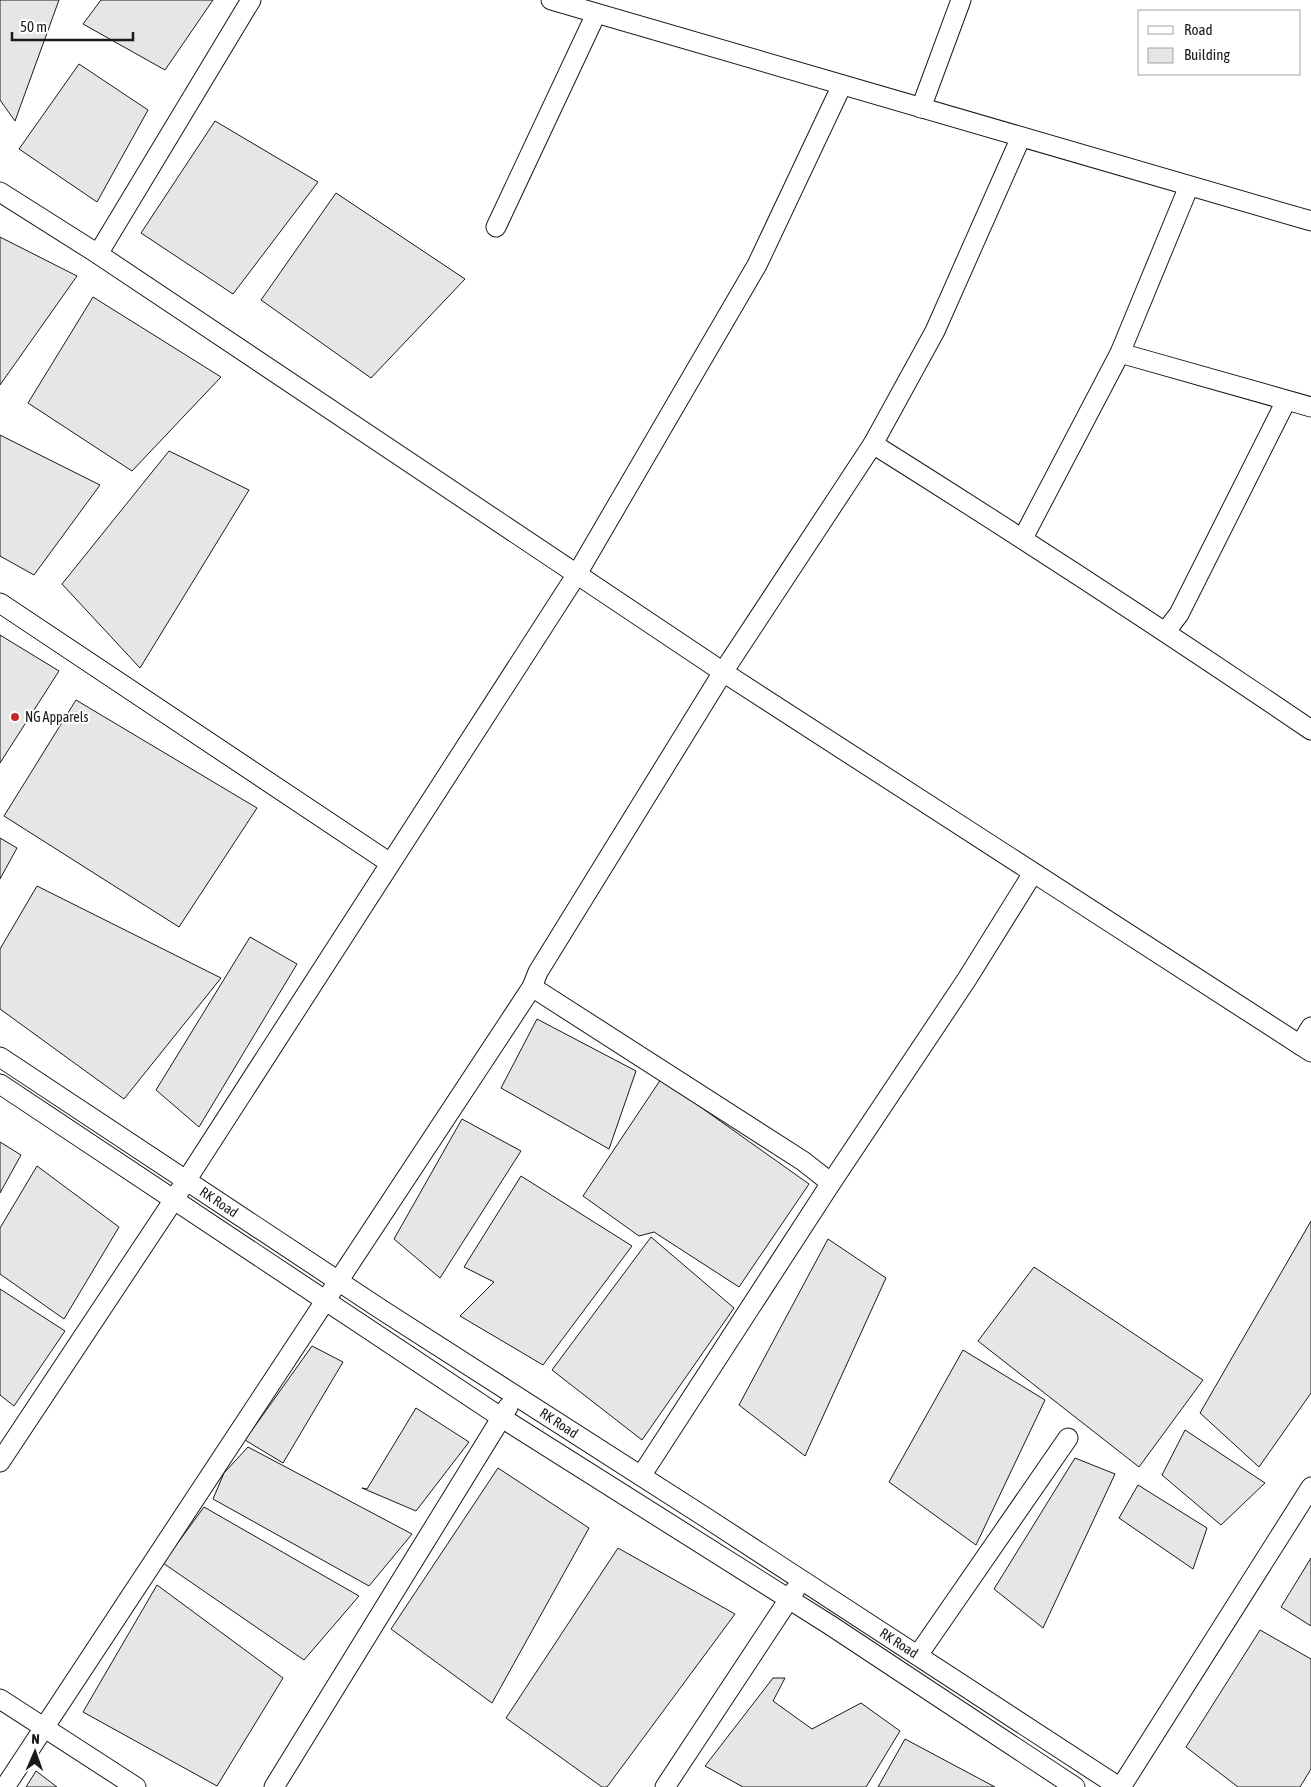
<svg xmlns="http://www.w3.org/2000/svg" width="1311" height="1787" font-family="'Asap Condensed',sans-serif">
  <style>
    .building { fill: #e6e6e6; stroke: #1a1a1a }
    .lines { fill: none; stroke-linecap: round; stroke-linejoin: round }
    .minor-casing { stroke: #1a1a1a; stroke-width: 21 }
    .minor { stroke: #fff; stroke-width: 19 }
    .poi-dot { fill: #c62828; stroke: #fff; stroke-width: 2 }
    .labels { text-anchor: middle; stroke-width: 4; stroke-linejoin: round; paint-order: stroke }
    .poi-label { font-size: 14px; fill: #1a1a1a; stroke: #fff; text-anchor: start }
    .street-label { font-size: 14px; fill: #1a1a1a; stroke: #fff }
  </style>
  <rect width="100%" height="100%" fill="#fff"/>
  <!-- building -->
  <g class="building">
    <path d="M0,0H59L15,121L0,100Z"/>
    <path d="M101,0H213L165,70L83,24Z"/>
    <path d="M79,64L148,110L97,202L19,149Z"/>
    <path d="M215,121L318,182L233,294L141,233Z"/>
    <path d="M336,193L465,279L371,378L261,300Z"/>
    <path d="M0,237L77,276L0,385Z"/>
    <path d="M93,297L221,377L132,471L28,403Z"/>
    <path d="M0,435L100,485L34,575L0,556Z"/>
    <path d="M169,451L249,490L140,668L62,584Z"/>
    <path d="M0,635L59,671L0,763Z"/>
    <path d="M76,700L257,808L179,927L4,816Z"/>
    <path d="M0,838L17,848L0,879Z"/>
    <path d="M37,886L221,978L124,1099L0,1009V949Z"/>
    <path d="M250,937L297,964L199,1127L156,1090Z"/>
    <path d="M537,1019L636,1071L609,1149L501,1088Z"/>
    <path d="M661,1079L809,1184L739,1287L654,1232L639,1236L583,1196Z"/>
    <path d="M462,1119L521,1151L440,1278L394,1239Z"/>
    <path d="M0,1142L21,1155L0,1193Z"/>
    <path d="M37,1166L119,1227L64,1319L0,1274V1228Z"/>
    <path d="M521,1176L632,1246L543,1365L460,1316L494,1282L464,1267Z"/>
    <path d="M1311,1221V1393L1259,1467L1200,1413Z"/>
    <path d="M651,1237L734,1308L642,1440L552,1370Z"/>
    <path d="M828,1239L886,1278L805,1456L739,1405Z"/>
    <path d="M1034,1267L1203,1380L1139,1467L978,1341Z"/>
    <path d="M0,1289L65,1331L14,1406L0,1395Z"/>
    <path d="M312,1346L343,1362L283,1463L245,1440Z"/>
    <path d="M963,1350L1045,1400L976,1545L889,1482Z"/>
    <path d="M416,1408L469,1442L416,1511L362,1488L367,1489Z"/>
    <path d="M1185,1430L1265,1483L1221,1525L1162,1475Z"/>
    <path d="M248,1447L412,1534L369,1586L213,1499L224,1473Z"/>
    <path d="M1075,1458L1115,1474L1043,1628L994,1589Z"/>
    <path d="M498,1468L589,1528L492,1703L391,1629Z"/>
    <path d="M1138,1485L1207,1528L1193,1569L1119,1518Z"/>
    <path d="M204,1507L359,1596L304,1660L163,1563Z"/>
    <path d="M618,1548L735,1614L607,1787H602L506,1718Z"/>
    <path d="M1311,1558V1626L1281,1607Z"/>
    <path d="M157,1585L283,1678L217,1786L83,1712Z"/>
    <path d="M1260,1630L1311,1659V1769L1300,1787H1238L1186,1747Z"/>
    <path d="M773,1678H785L773,1701L812,1729L861,1703L900,1731L866,1787H743L705,1766Z"/>
    <path d="M905,1739L995,1787H878Z"/>
    <path d="M36,1771L57,1787H26Z"/>
  </g>
  <g class="lines">
    <defs>
      <g id="minor">
        <path d="M551,0L1311,221"/>
        <path d="M921,108L961,0"/>
        <path d="M0,192L98,254L723,672L1311,1052"/>
        <path d="M496,227L596,14"/>
        <path d="M98,254L251,0"/>
        <path d="M1120,353L1311,407"/>
        <path d="M873,444C1021,537 1167,632 1311,730"/>
        <path d="M1023,538L1120,353L1189,186"/>
        <path d="M0,603L390,863"/>
        <path d="M1166,631L1179,614L1286,401"/>
        <path d="M532,987L803,1161L831,1183"/>
        <path d="M1300,1045L1311,1027"/>
        <path d="M0,1057L382,1310L705,1517L1119,1787"/>
        <path d="M0,1084L502,1418L830,1625L1075,1787"/>
        <path d="M0,1462L173,1201L577,574L757,265L842,85"/>
        <path d="M641,1476L831,1183L967,979L1033,873"/>
        <path d="M918,1655L1068,1438"/>
        <path d="M0,1699L136,1787"/>
        <path d="M5,1787L532,987L538,972L723,672L873,444L935,331L1021,137"/>
        <path d="M274,1787L508,1407"/>
        <path d="M665,1787L795,1590"/>
        <path d="M1121,1787L1311,1487"/>
      </g>
    </defs>
    <!-- minor casing -->
    <use href="#minor" class="minor-casing"/>
    <!-- minor -->
    <use href="#minor" class="minor"/>
  </g>
  <!-- markers -->
  <circle class="poi-dot" cx="15" cy="717" r="5"/>
  <g class="labels">
    <!-- poi labels -->
    <g class="poi-label">
      <text x="25" y="722">NG Apparels</text>
    </g>
    <!-- street labels -->
    <g class="street-label">
      <text transform="translate(219 1202) rotate(34)" y="5">RK Road</text>
      <text transform="translate(559 1423) rotate(33)" y="5">RK Road</text>
      <text transform="translate(899 1643) rotate(33)" y="5">RK Road</text>
    </g>
  </g>
  <!-- legend -->
  <rect x="1138" y="10" width="162" height="65" fill="#ffffff" stroke="#a3a3a3"/>
  <rect x="1148" y="26" width="25" height="8" fill="#ffffff" stroke="#a3a3a3"/>
  <text x="1184" y="35" font-size="15" fill="#1a1a1a">Road</text>
  <rect x="1148" y="48" width="25" height="15" fill="#e6e6e6" stroke="#a3a3a3"/>
  <text x="1184" y="60" font-size="15" fill="#1a1a1a">Building</text>
  <!-- north arrow -->
  <g transform="translate(35 1752) rotate(2)" stroke="#ffffff" stroke-width="4" paint-order="stroke">
  <path d="M0-4L9 19L0 12L-9 19Z" fill="#1a1a1a"/>
  <text y="-8" font-size="14" font-weight="bold" text-anchor="middle" fill="#1a1a1a">N</text>
  </g>
  <!-- scale -->
  <path d="M12 32v8h121v-8" fill="none" stroke="#1a1a1a" stroke-width="2.5"/>
  <text x="20" y="32" font-size="15" fill="#1a1a1a" stroke="#ffffff" stroke-width="4" paint-order="stroke">50 m</text>
</svg>
